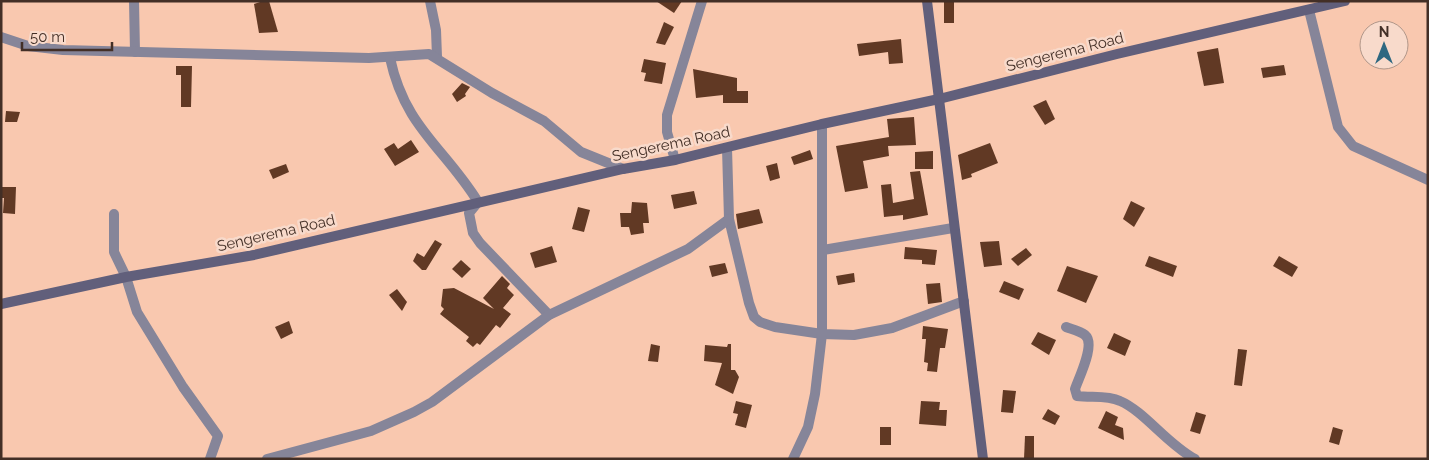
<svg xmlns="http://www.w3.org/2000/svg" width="1429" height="460" font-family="Raleway,sans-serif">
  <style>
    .building { fill: #613924 }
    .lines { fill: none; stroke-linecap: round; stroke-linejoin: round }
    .street { stroke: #868599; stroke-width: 10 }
    .secondary { stroke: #615f7b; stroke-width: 10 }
    .labels { text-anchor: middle; stroke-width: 5; stroke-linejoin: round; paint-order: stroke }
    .street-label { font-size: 15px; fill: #432f26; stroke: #f8dacb }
  </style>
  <rect width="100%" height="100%" fill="#f9c8af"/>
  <!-- building -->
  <g class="building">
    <path d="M263,1H269L278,32L259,33L254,4Z"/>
    <path d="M656,1H682L674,13Z"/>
    <rect x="944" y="1" width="10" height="22"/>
    <path d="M664,22L674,27L665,45L656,43Z"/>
    <path d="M901,39L903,63L889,64L888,52L859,56L857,44Z"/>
    <path d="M1218,48L1224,83L1204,86L1197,52Z"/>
    <path d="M644,59L666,63L662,84L644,81L646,73L641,72Z"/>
    <path d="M1284,65L1286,75L1263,78L1261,68Z"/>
    <path d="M176,66H192L191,107H181V75H176Z"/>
    <path d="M693,69L737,78V91H748V103H723V95L696,98Z"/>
    <path d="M462,83L470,87L465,94L466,96L457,102L452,94Z"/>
    <path d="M1046,100L1055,119L1045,125L1033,106Z"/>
    <path d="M6,111L20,112L17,122H5Z"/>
    <path d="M914,117L916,145L888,146L889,156L863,161L868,188L845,192L836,146L889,137L887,119Z"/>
    <path d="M411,140L419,152L395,166L384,149L394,143L398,149Z"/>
    <path d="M990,143L998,163L971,174L972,177L962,180L958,155Z"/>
    <path d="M810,150L813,159L794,165L791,157Z"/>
    <path d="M933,151V169H915V152Z"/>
    <path d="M777,163L780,178L770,181L766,166Z"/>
    <path d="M286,164L289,172L273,179L269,170Z"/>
    <path d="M920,171L928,215L903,220V215L884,217L881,185L891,184L893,203L914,199L910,172Z"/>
    <path d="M1,187H16L15,214L3,213L4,198H1Z"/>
    <path d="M694,191L697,204L674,209L671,195Z"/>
    <path d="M1131,201L1145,208L1134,227L1123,219Z"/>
    <path d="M632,202L647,203L649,223H643L644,233L631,235L629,227H621L620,213H631Z"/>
    <path d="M578,207L590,210L584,232L572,229Z"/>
    <path d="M759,209L763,223L738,229L736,214Z"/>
    <path d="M435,240L442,244L426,270H422L413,261L417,253L424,257Z"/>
    <path d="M999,241L1002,265L984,267L980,242Z"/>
    <path d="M552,246L557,262L535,268L530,253Z"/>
    <path d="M905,247L937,250L935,265L922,264V260L904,259Z"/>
    <path d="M1026,248L1032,255L1018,266L1011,259Z"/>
    <path d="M1149,256L1177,266L1173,277L1145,266Z"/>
    <path d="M1279,256L1298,267L1292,277L1273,266Z"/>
    <path d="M461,260L471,269L462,278L452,269Z"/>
    <path d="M725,263L728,273L712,277L709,266Z"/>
    <path d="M1067,266L1098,276L1086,303L1057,291Z"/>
    <path d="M854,273L855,282L838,285L836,276Z"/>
    <path d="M502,276L510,284L507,288L514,295L503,308L511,314L500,328L496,325L480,345L477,343L473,347L466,341L469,337L440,314L444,309L441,306L443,289L454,288L494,309L483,298Z"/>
    <path d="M1004,281L1024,289L1019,300L999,292Z"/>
    <path d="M940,283L942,302L928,304L926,284Z"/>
    <path d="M397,289L407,302L402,311L389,295Z"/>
    <path d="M289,321L293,333L281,339L275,327Z"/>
    <path d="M923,326L948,329L945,348H940L937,372L927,371L928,363L924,362L926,339H922Z"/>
    <path d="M1038,332L1056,340L1049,355L1031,344Z"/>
    <path d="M1114,333L1131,341L1125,356L1107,348Z"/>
    <path d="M651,344L660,346L658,362L648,361Z"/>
    <path d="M728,344H731V370H735L739,377L733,394L715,385L722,363L704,361L705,345L727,347Z"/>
    <path d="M1238,349L1247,350L1242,386L1234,385Z"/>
    <path d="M1003,390L1016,391L1013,413L1001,412Z"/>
    <path d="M736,401L752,405L746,428L735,425L738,414L733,413Z"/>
    <path d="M921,401L940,402L939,410H947L946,426L919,424Z"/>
    <path d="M1048,409L1060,416L1055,425L1042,419Z"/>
    <path d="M1106,411L1118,417L1115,425L1123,428L1124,440L1098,428Z"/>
    <path d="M1196,412L1206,415L1200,434L1190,431Z"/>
    <rect x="880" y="427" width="11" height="18"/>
    <path d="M1333,427L1343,430L1339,445L1329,442Z"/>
    <path d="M1025,436H1034V459H1024Z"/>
  </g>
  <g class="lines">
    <!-- street -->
    <g class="street">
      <path d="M134,1L135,52"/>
      <path d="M430,1L436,30L437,57"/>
      <path d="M1309,10L1338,127L1353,146L1428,180"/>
      <path d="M1,37L28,46L63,50L369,58L429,54L492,93L544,121L581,152L623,169"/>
      <path d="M390,58C405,128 444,147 478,202L469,213L473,233L480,243L549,315"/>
      <path d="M727,148L729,219L749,303L754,317L760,322L775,327L822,334L854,335L892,328L964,301"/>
      <path d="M675,160L667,132V115L702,1"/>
      <path d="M114,214V252L126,277L137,312L183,387L218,436L210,459"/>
      <path d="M823,250L953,228"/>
      <path d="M1066,327C1071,329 1080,331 1085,335C1096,344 1079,377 1075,389L1077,396C1091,398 1107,395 1120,401C1144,411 1168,445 1195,459"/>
      <path d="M267,459L371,431L414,412L432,402L549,315L688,249L729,219"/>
      <path d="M793,459L808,427L815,394L822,334V124"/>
    </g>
    <!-- secondary -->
    <g class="secondary">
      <path d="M927,1L983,459"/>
      <path d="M1,304L126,277L254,255L623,169L675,160L822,124L939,99L1117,54L1345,1"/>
    </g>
  </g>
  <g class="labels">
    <!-- street labels -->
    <g class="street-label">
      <text transform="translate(1065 52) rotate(-14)" y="5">Sengerema Road</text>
      <text transform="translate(671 144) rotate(-12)" y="5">Sengerema Road</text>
      <text transform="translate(276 233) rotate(-13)" y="5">Sengerema Road</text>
    </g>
  </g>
  <!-- border -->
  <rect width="1429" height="460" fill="none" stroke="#432f26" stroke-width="5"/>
  <!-- north arrow -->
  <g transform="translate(1384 45)"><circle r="24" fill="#f8dacb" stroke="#b09689"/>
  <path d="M0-4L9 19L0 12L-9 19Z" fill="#2e6881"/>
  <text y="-8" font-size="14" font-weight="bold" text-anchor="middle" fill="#432f26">N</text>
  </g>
  <!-- scale -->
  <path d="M22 42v8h90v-8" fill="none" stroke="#432f26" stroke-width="2.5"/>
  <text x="30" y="42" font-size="15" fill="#432f26" stroke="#f8dacb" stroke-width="4" paint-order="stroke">50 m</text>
</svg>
